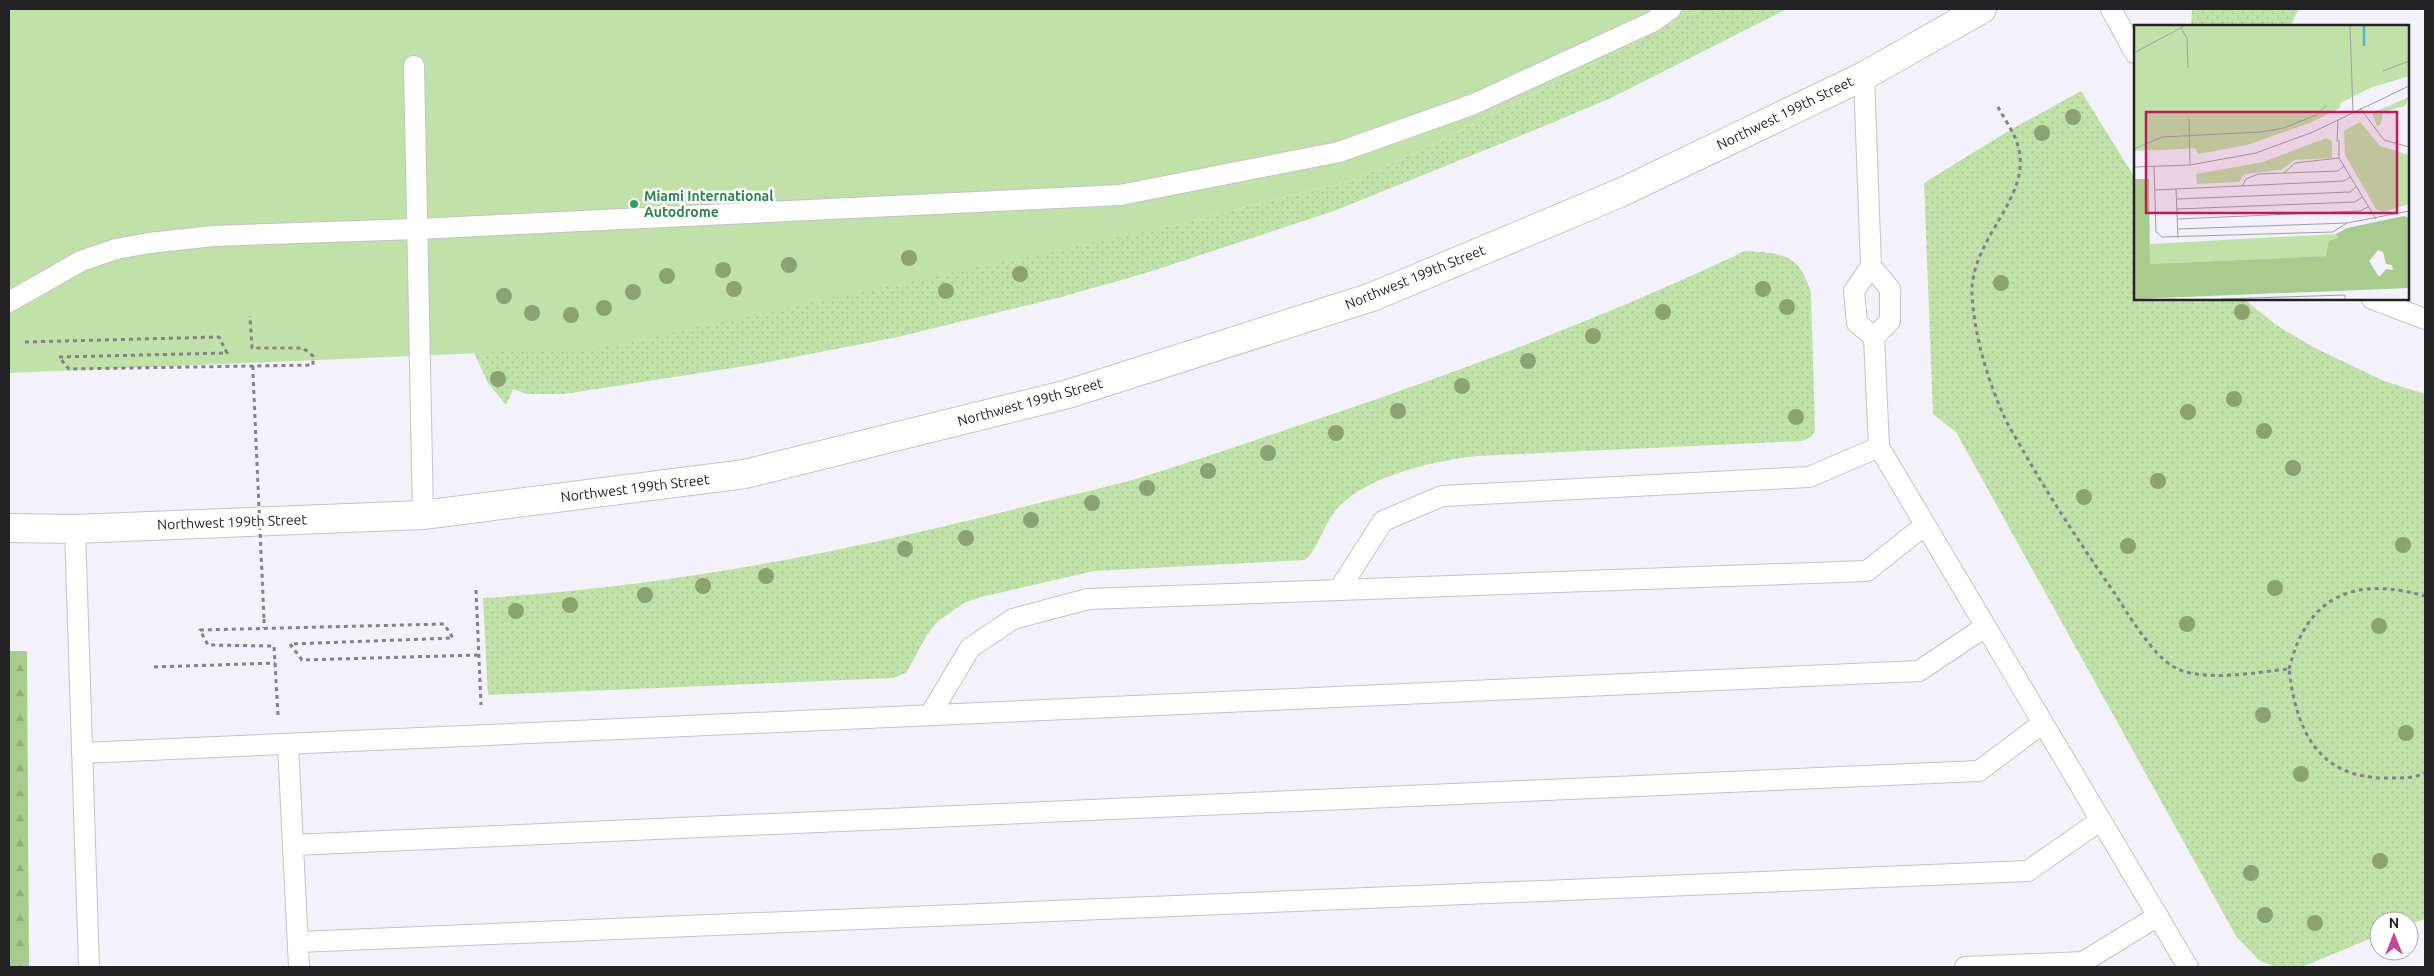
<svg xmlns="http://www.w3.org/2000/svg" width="2434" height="976" font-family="Ubuntu,sans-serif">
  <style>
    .grass { fill: url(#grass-dots) }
    .forest { fill: url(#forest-firs) }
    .green { fill: #c0e2a8 }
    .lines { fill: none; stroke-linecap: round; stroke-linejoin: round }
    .lane-casing { stroke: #c4c3cb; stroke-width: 22 }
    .primary-casing { stroke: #c4c3cb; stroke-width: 30 }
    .path { stroke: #828287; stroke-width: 3; stroke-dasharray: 4 4; stroke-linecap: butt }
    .lane { stroke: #fff; stroke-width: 20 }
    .primary { stroke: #fff; stroke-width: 28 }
    .path-bridge { stroke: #828287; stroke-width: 3; stroke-dasharray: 4 4; stroke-linecap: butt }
    .tree { fill: #8ba271 }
    .leisure-dot { fill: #2e9e5b; stroke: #fff; stroke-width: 2 }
    .labels { text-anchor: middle; stroke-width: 5; stroke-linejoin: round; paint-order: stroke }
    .street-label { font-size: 14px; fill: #232326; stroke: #fff }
    .leisure-label { font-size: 14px; font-weight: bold; fill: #27864d; stroke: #fff; text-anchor: start }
    .inset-river { fill: none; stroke: #56b3ca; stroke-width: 2.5 }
    .inset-road { fill: none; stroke: #a09fa6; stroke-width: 1 }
    .view { fill: #c2185b; fill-opacity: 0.15; stroke: #c2185b; stroke-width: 2.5 }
    .inset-edge { fill: none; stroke: #232326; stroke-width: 2.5 }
  </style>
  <defs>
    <pattern id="grass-dots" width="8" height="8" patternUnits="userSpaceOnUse" patternTransform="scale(1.25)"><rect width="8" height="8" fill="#c0e2a8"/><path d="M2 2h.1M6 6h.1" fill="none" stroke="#a5c290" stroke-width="1.8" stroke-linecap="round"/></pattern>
    <pattern id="forest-firs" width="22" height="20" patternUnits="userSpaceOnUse" patternTransform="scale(1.25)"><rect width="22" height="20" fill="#a8cc8e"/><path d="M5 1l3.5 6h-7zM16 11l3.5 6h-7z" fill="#90af7a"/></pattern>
  </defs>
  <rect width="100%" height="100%" fill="#f3f2fb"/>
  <!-- grass -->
  <g class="grass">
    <path d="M1701,9H1787L1611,98L1542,127L1334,211L1146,273L1061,297L898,337L758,364L564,394H527L513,389L506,405L488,383L473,351L726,245L1167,227L1350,181L1418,152Z"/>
    <path d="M2195,9H2299L2290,26H2191L2192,10Z"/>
    <path d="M2081,91L2135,178V299H2244L2276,325L2313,347L2384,381L2425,394V919L2409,924V921H2379V935L2302,967H2276L2260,961L2236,936L1956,432L1933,414L1924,183L2010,130Z"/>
    <path d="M1745,251C1781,253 1800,253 1811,293L1815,431L1811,437L1802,441L1477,456C1433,461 1364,476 1335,511C1323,526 1319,547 1305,560L1094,571L981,597L964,603L937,622L927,635L906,673L893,678L488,695L483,598C666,587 846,552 1023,507C1062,497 1101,489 1139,478C1202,459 1264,437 1327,416C1469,368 1610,315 1745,251Z"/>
  </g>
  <!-- forest -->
  <path class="forest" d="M9,651H27L29,967H9Z"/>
  <!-- green -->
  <path class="green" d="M9,9H1701L1418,152L1350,181L1167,227L600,348L9,373Z"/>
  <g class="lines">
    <defs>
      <g id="lane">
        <path d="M2111,9L2135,53"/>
        <path d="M414,66L423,515"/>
        <path d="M1864,76L1871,266L1854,291L1857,323L1874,337"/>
        <path d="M1871,266L1890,289V321L1874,337L1879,447L2188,967"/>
        <path d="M2372,299L2425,319"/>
        <path d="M9,302L81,261L116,249L149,243L214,236L416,229L1120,195L1339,152L1474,104L1652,22L1671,9"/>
        <path d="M75,529L89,967"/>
        <path d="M1339,590L1383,521L1442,496L1809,477L1879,447"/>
        <path d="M930,715L970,648L1013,619L1088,599L1867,571L1925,525"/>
        <path d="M288,745L299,967"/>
        <path d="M82,753L1919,671L1985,627"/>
        <path d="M293,845L1979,771L2043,723"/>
        <path d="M298,942L2028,871L2101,820"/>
        <path d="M1965,967L2083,962L2158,916"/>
      </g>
      <path id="primary" d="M9,528L75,529L423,515L745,474L1068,394L1372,297L1620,193L1864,76L1982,9"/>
    </defs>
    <!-- lane casing -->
    <use href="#lane" class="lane-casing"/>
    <!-- primary casing -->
    <use href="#primary" class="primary-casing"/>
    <!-- path -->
    <g class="path">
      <path d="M1998,107C2005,120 2016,135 2019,150C2030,199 1970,240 1972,294C1974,334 1987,378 2003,414C2009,428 2018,441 2025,454C2052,501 2082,546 2113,591C2127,612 2152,655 2174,667C2202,683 2257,672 2289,669C2296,728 2316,777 2384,778C2398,778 2412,779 2425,773"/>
      <path d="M25,342L219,337L227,353L59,357L69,369L313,365V356L303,348H252L250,316"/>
      <path d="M253,366V374"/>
      <path d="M476,590L481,705"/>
      <path d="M264,619V628"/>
      <path d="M154,667L275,663"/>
      <path d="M2289,669C2307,595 2355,576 2425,596"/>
      <path d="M278,715L274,646L208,645L200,630L444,624L453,638L290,644L302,660L479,655"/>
    </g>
    <!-- lane -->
    <use href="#lane" class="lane"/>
    <!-- primary -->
    <use href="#primary" class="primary"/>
    <!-- path-bridge -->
    <path class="path-bridge" d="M253,374L264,619"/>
  </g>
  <!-- trees -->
  <g class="tree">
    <circle cx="2073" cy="117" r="8"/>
    <circle cx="2042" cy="133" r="8"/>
    <circle cx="909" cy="258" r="8"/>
    <circle cx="789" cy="265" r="8"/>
    <circle cx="723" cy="270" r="8"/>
    <circle cx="1020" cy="274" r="8"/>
    <circle cx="667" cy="276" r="8"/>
    <circle cx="2001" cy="283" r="8"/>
    <circle cx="734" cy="289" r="8"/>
    <circle cx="1763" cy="289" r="8"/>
    <circle cx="946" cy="291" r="8"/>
    <circle cx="633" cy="292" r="8"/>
    <circle cx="504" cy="296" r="8"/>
    <circle cx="1787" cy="307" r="8"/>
    <circle cx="604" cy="308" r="8"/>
    <circle cx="1663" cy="312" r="8"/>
    <circle cx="2242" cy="312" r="8"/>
    <circle cx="532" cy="313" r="8"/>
    <circle cx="571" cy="315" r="8"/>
    <circle cx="1593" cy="336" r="8"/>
    <circle cx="1528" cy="361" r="8"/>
    <circle cx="498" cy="379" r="8"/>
    <circle cx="1462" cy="386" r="8"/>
    <circle cx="2234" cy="399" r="8"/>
    <circle cx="1398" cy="411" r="8"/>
    <circle cx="2188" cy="412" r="8"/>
    <circle cx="1796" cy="417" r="8"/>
    <circle cx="2264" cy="431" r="8"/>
    <circle cx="1336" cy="433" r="8"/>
    <circle cx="1268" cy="453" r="8"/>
    <circle cx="2293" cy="468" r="8"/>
    <circle cx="1208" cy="471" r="8"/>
    <circle cx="2158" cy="481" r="8"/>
    <circle cx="1147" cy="488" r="8"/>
    <circle cx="2084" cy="497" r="8"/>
    <circle cx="1092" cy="503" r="8"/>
    <circle cx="1031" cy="520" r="8"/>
    <circle cx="966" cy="538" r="8"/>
    <circle cx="2403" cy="545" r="8"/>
    <circle cx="2128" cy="546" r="8"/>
    <circle cx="905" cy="549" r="8"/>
    <circle cx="766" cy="576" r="8"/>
    <circle cx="703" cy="586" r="8"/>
    <circle cx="2275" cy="588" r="8"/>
    <circle cx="645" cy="595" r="8"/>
    <circle cx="570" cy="605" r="8"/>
    <circle cx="516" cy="611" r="8"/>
    <circle cx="2187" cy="624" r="8"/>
    <circle cx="2379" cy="626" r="8"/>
    <circle cx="2263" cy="715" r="8"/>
    <circle cx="2406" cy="733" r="8"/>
    <circle cx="2301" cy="774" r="8"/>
    <circle cx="2380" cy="861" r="8"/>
    <circle cx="2251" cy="873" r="8"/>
    <circle cx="2265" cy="915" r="8"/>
    <circle cx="2315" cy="923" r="8"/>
  </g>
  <!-- markers -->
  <circle class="leisure-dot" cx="634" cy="204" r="5"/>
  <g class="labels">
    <!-- street labels -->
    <g class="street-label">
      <text transform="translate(1785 113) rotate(-26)" y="5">Northwest 199th Street</text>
      <text transform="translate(1415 277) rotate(-22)" y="5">Northwest 199th Street</text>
      <text transform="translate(1030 402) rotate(-15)" y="5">Northwest 199th Street</text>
      <text transform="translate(635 488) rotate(-7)" y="5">Northwest 199th Street</text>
      <text transform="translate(232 522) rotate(-2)" y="5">Northwest 199th Street</text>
    </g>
    <!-- leisure labels -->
    <g class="leisure-label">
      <text x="644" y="201">Miami International<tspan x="644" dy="16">Autodrome</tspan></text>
    </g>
  </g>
  <!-- overview -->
  <g transform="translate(2134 25)">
    <rect width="275" height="275" fill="#f3f2fb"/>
    <path d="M207,59L206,83L178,97L113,120L64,129L62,125L61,122ZM275,72L271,81L249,87L247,99L243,101L238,88ZM226,97L246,121L275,130V179L249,187L242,184L211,130L210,106ZM192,113L198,116V133L160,135L147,145L111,149L105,157L63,159L62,149L129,137ZM202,209L204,213L193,231L16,239V219Z" fill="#c0e2a8"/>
    <path d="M0,154H15L16,239L192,231L195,216L204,213L202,209L213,203L270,191L275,193V263L0,274ZM244,225L249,227L252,239L258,240L259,245L252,244L245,252L235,236Z" fill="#a8cc8e" fill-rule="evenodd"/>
    <path d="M0,1H275V51L236,63L151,106L74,123L0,126Z" fill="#c0e2a8"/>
    <path class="inset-river" d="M230,1V21"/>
    <path class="inset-road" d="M216,1L219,87M47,3L53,13L54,43M0,28L50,1M249,46L275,36M226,83L250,115L275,122M55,94L56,140M205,115V133L242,194M203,117L204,95M0,124L28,112L127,107L150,103L182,90L193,80M0,142L56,140L122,128L179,107L275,61M20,142L22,207L28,212L199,207L213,198M150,148L161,138L205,133M108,161L112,154L124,149L204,146L210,141M42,164L44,213M21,165L210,156L216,152M43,174L216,167L222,162M43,184L221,177L228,172M44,194L226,186L234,182M44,204L213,198L275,186M87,274L211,270V274"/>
    <path class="view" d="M12,87H263V188H12Z"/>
    <rect width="275" height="275" class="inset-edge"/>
  </g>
  <!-- border -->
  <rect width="2434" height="976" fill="none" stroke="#232326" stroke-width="20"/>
  <!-- north arrow -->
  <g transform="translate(2394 936)"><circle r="24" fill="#ffffff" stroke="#a7a7a8"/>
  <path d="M0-4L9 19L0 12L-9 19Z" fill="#c24799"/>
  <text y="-8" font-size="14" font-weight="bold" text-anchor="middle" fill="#232326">N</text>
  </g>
</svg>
